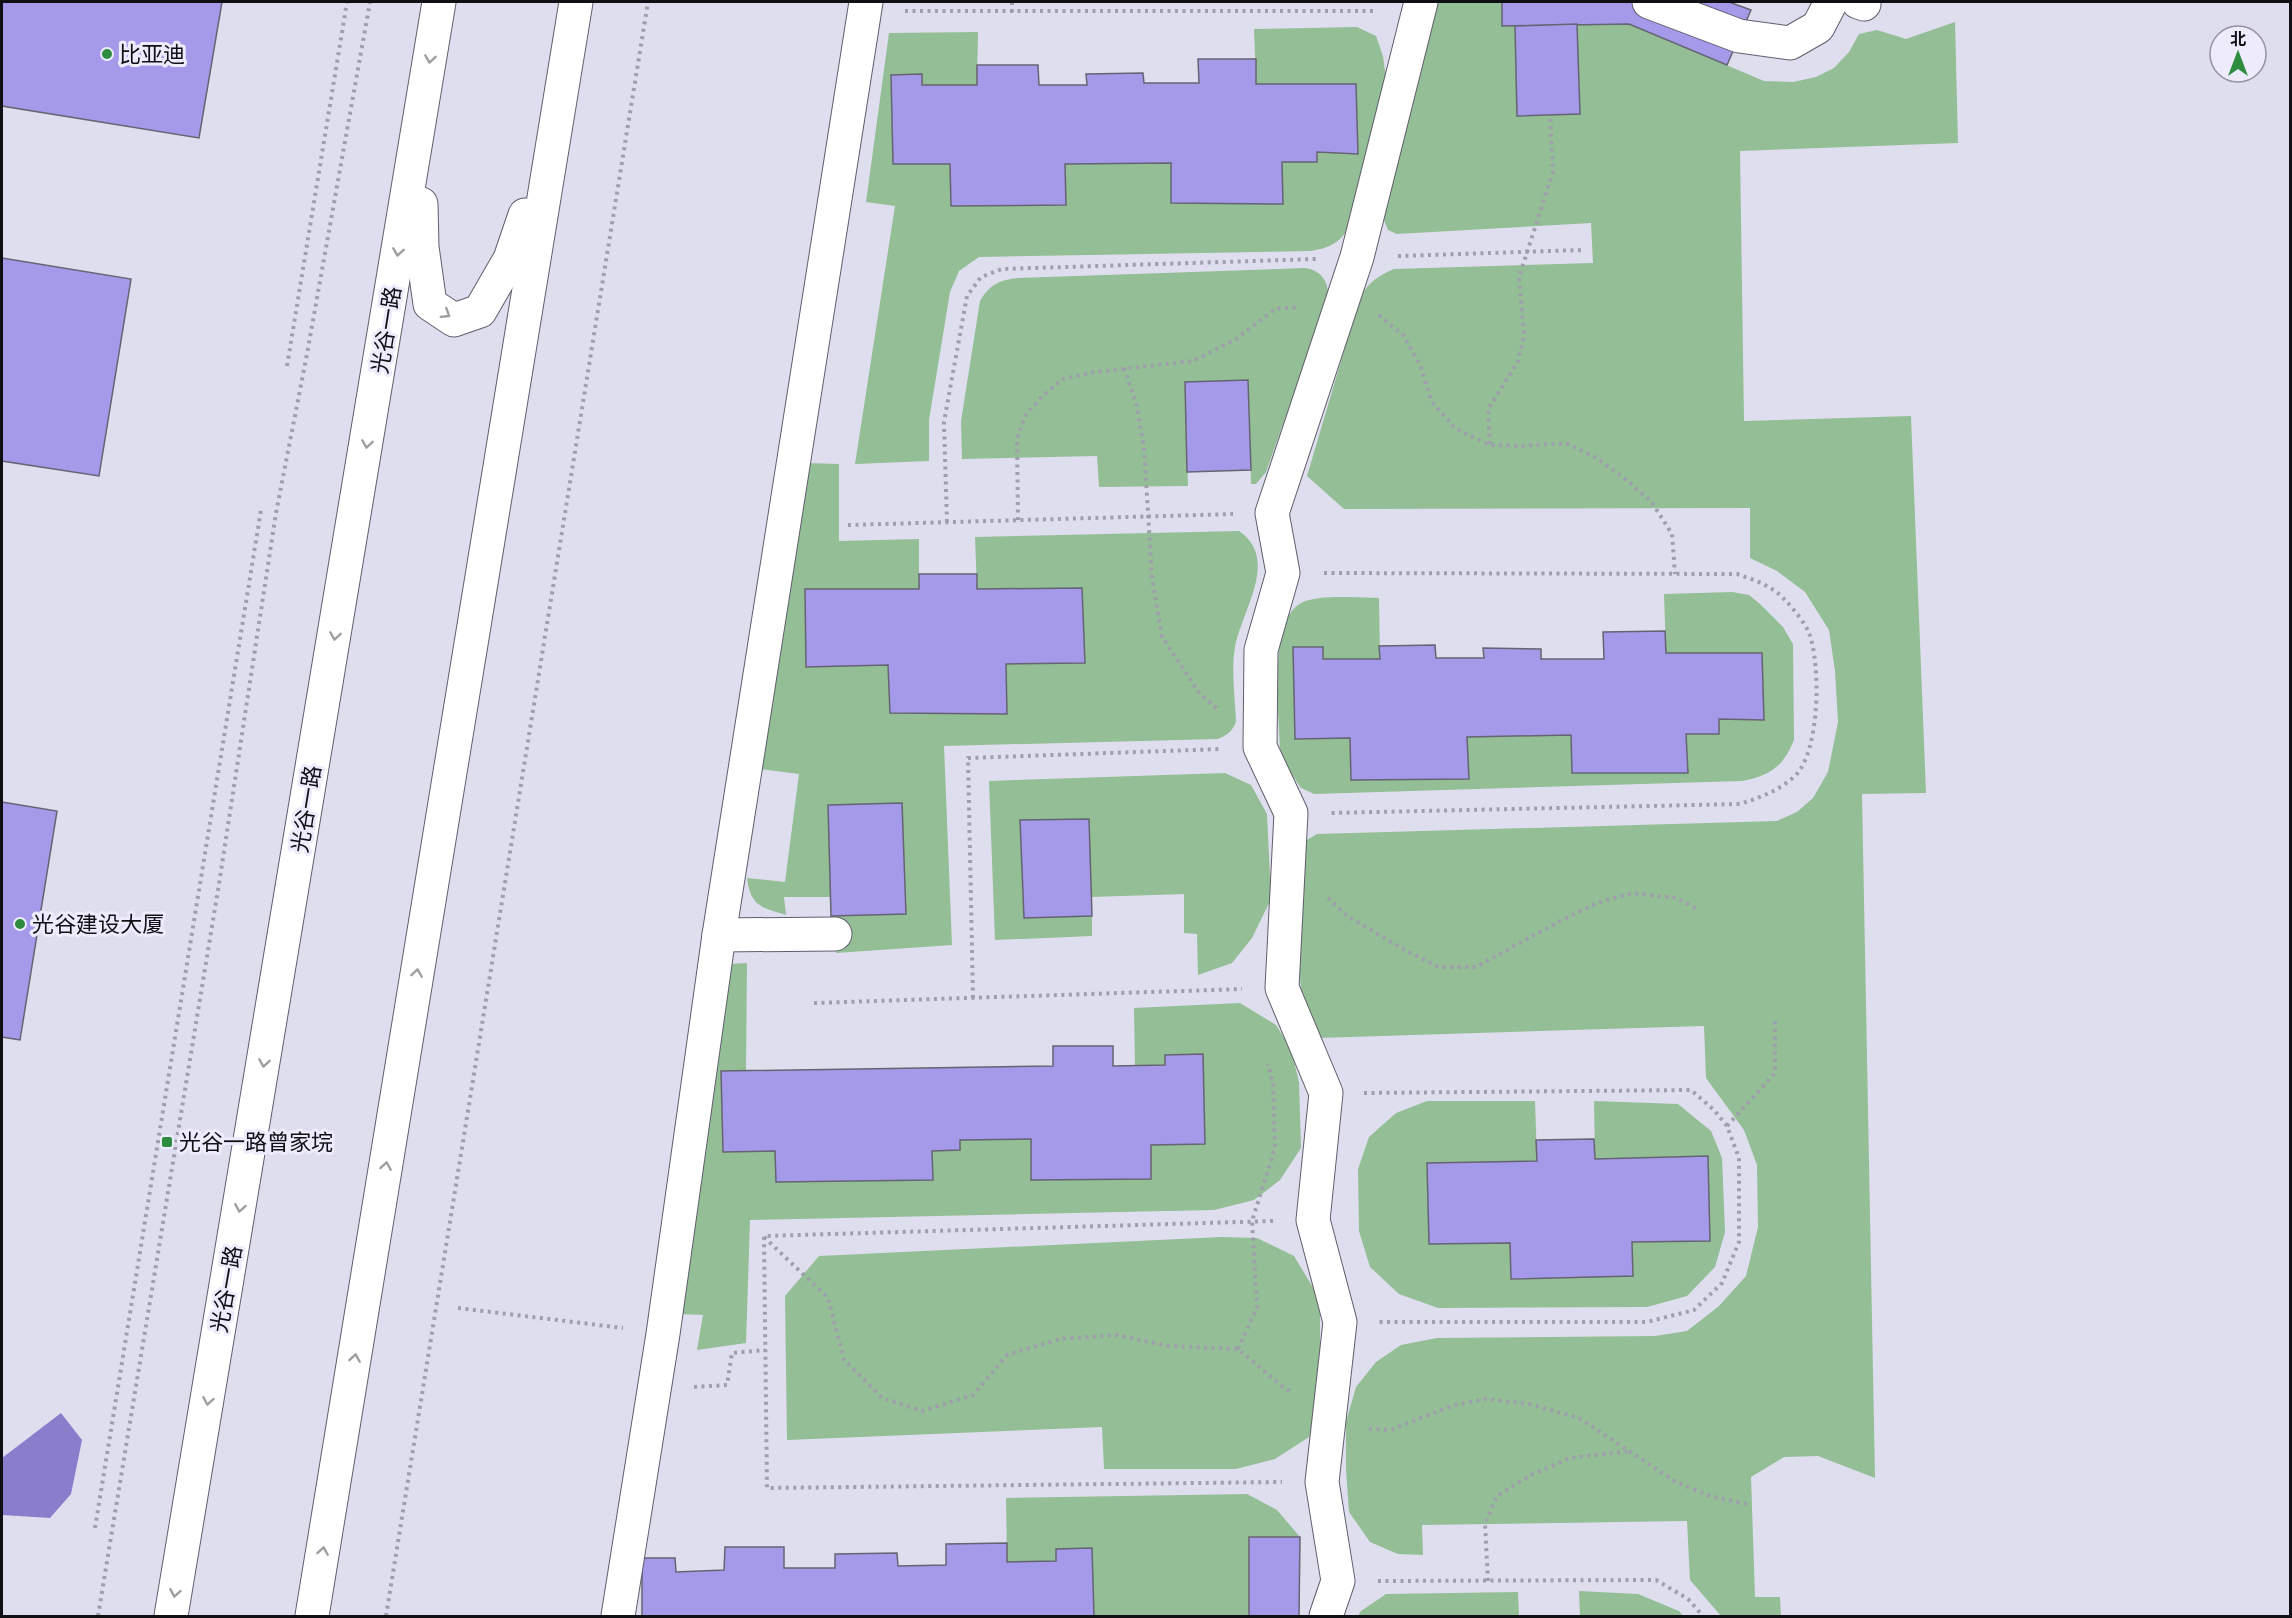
<svg xmlns="http://www.w3.org/2000/svg" width="2292" height="1618" font-family="Spectral,'Noto Sans SC',serif">
  <style>
    .green { fill: #93be96 }
    .water { fill: #8a7ecc }
    .building { fill: #a599e9; stroke: #656472; stroke-width: 1.5 }
    .lines { fill: none; stroke-linecap: round; stroke-linejoin: round }
    .street-casing { stroke: #5f5e6c; stroke-width: 35 }
    .secondary-casing { stroke: #5f5e6c; stroke-width: 35 }
    .path { stroke: #9f9fab; stroke-width: 4; stroke-dasharray: 3 4.5; stroke-linecap: butt }
    .street { stroke: #fff; stroke-width: 33 }
    .secondary { stroke: #fff; stroke-width: 33 }
    .oneway { stroke: #9f9fa1 }
    .poi-dot { fill: #2d8c3f; stroke: #edebfc; stroke-width: 2 }
    .labels { text-anchor: middle; stroke-width: 6; stroke-linejoin: round; paint-order: stroke }
    .poi-label { font-size: 22px; fill: #0f0f14; stroke: #edebfc; text-anchor: start }
    .street-label { font-size: 22px; fill: #0f0f14; stroke: #edebfc }
  </style>
  <rect width="100%" height="100%" fill="#dfdeee"/>
  <!-- green -->
  <g class="green">
    <path d="M1436,2H1502V26H1515L1517,116L1580,114L1577,24H1629L1764,81L1793,82L1816,77L1834,68L1849,52L1859,34L1877,30L1906,39L1955,22L1958,143L1740,151L1744,421L1911,416L1926,793L1862,794L1875,1478L1818,1456L1784,1457L1751,1477L1755,1597H1780L1781,1616H1721L1690,1580L1687,1521L1422,1525L1423,1555L1398,1554L1370,1542L1349,1512L1346,1469V1422L1356,1387L1376,1362L1401,1345L1437,1338L1655,1336L1687,1331L1719,1306L1746,1276L1758,1227L1757,1165L1744,1130L1706,1078L1704,1026L1318,1038L1301,991L1298,945L1305,841L1317,834L1777,821L1797,812L1813,798L1828,772L1838,722L1835,671L1829,630L1805,592L1777,571L1750,558V508L1344,509L1307,476L1360,297C1369,282 1378,276 1394,269L1593,263L1591,223L1397,234L1388,230L1381,213Z"/>
    <path d="M1357,27L1376,36L1383,56L1386,79L1349,227C1339,244 1329,248 1310,251L979,257L959,271L950,292L929,420V461L855,464L895,206L866,202L889,33L978,32L977,85H922L891,75L893,164H950L951,206L1065,205V164L1171,163V203L1282,204V162H1317V152L1358,154L1356,84H1256L1254,29Z"/>
    <path d="M1306,268C1321,271 1329,281 1328,297L1266,472L1256,484H1251L1248,380L1185,383L1188,486L1099,487L1097,456L962,459L961,421L980,301C990,284 1000,280 1018,278Z"/>
    <path d="M806,463L839,464V541L919,539V589H805L806,667L888,665L890,713L1007,714L1006,664L1085,663L1082,588L977,589L975,537L1239,531C1280,559 1242,610 1235,647C1231,670 1235,698 1236,722C1232,732 1227,735 1218,739L944,746L952,945L836,953L831,916L906,914L901,803L828,805L831,897H784L786,915C760,907 751,906 747,878L785,882L799,774L761,769Z"/>
    <path d="M1732,592L1749,595L1760,604L1783,627L1793,644L1794,740C1783,767 1770,776 1742,781L1314,794L1301,788L1284,763L1280,748C1279,716 1268,620 1301,603C1319,594 1358,598 1379,598L1380,659H1323V647H1294L1295,739L1350,738L1351,780L1469,779L1467,737L1571,735L1572,773H1687L1686,734L1719,719L1764,720L1762,653H1666L1664,594Z"/>
    <path d="M1225,773L1251,785L1267,814L1271,899L1252,938L1232,963L1198,975L1197,934L1184,933V894L1091,897L1088,819L1020,821L1024,918L1092,916V936L995,940L989,781Z"/>
    <path d="M747,963L746,1070L721,1071L723,1152L775,1151L933,1179L932,1151L960,1140L1031,1139L1032,1180L1151,1179V1145L1205,1144L1203,1054L1166,1055L1165,1065H1135L1134,1008L1240,1003L1276,1025L1291,1049L1299,1082L1301,1148L1280,1180L1254,1200L1214,1210L750,1220L746,1343L697,1350L703,1315L679,1314L730,964Z"/>
    <path d="M1427,1101H1535L1537,1161L1427,1163L1429,1244L1510,1243L1633,1275L1632,1242L1710,1240L1708,1156L1595,1159L1594,1101L1678,1104L1711,1131L1722,1158L1725,1232L1715,1267L1687,1296L1647,1307L1438,1308L1399,1294L1370,1267L1359,1231L1358,1169L1369,1137L1396,1113Z"/>
    <path d="M1222,1237L1257,1238L1294,1256L1320,1299V1405L1309,1437L1275,1459L1236,1469H1104L1102,1427L787,1440L785,1296L819,1256Z"/>
    <path d="M1247,1494L1277,1510L1300,1537H1249V1616H1094L1092,1548L1056,1549V1561L1007,1562L1006,1498Z"/>
    <path d="M1579,1591L1638,1594L1679,1611L1683,1616H1580Z"/>
    <path d="M1518,1592L1519,1616H1358L1361,1611L1386,1594Z"/>
  </g>
  <!-- water -->
  <path class="water" d="M61,1413L82,1440L71,1494L50,1518L2,1515V1458Z"/>
  <!-- building -->
  <g class="building">
    <path d="M2,2H222L199,138L2,106Z"/>
    <path d="M1502,2H1729L1751,10L1727,65L1629,24L1502,26Z"/>
    <path d="M1577,24L1580,114L1517,116L1515,26Z"/>
    <path d="M1198,59H1256V84H1356L1358,154L1317,152V162H1282L1283,204L1171,203V163L1065,164L1066,205L951,206L950,164H893L891,75L922,74V85H977V65H1038L1039,85H1087L1086,74L1143,73L1144,83H1199Z"/>
    <path d="M2,258L131,279L99,476L2,461Z"/>
    <path d="M1248,380L1251,470L1187,472L1185,382Z"/>
    <path d="M919,574H977V589L1082,588L1085,663L1006,664L1007,714L890,713L888,665L806,667L805,589H919Z"/>
    <path d="M1665,631L1666,653H1762L1764,720L1719,719V734H1686L1688,773H1572L1571,735L1467,737L1469,779L1351,780L1350,738L1295,739L1293,647H1323V659H1380L1379,646L1435,645L1436,658H1484L1483,648L1541,649V659H1604L1603,632Z"/>
    <path d="M2,802L57,811L20,1040L2,1037Z"/>
    <path d="M902,803L906,914L831,916L828,805Z"/>
    <path d="M1089,819L1092,916L1024,918L1020,820Z"/>
    <path d="M1053,1046H1113V1066L1165,1065V1055L1203,1054L1205,1144L1151,1145V1179L1031,1180V1139L960,1140V1150L932,1151L933,1180L776,1182L775,1151L723,1152L721,1071L1053,1066Z"/>
    <path d="M1594,1139L1595,1159L1708,1156L1710,1241L1632,1242L1633,1276L1511,1279L1510,1243L1429,1244L1427,1163L1537,1161L1536,1140Z"/>
    <path d="M1249,1537H1300L1299,1616H1249Z"/>
    <path d="M1007,1543V1562L1056,1561V1549L1092,1548L1094,1616H642V1558H675L676,1572L724,1570L725,1547H784V1568H835V1554L897,1553L898,1566L946,1565V1544Z"/>
  </g>
  <g class="lines">
    <defs>
      <g id="street">
        <path d="M1649,2L1739,36L1790,43L1818,27L1831,2"/>
        <path d="M1858,2L1864,4V2"/>
        <path d="M719,935L835,934"/>
        <path d="M618,1616L663,1334L719,935L866,2"/>
        <path d="M1326,1616L1338,1581L1322,1482L1340,1322L1313,1220L1326,1093L1282,988L1291,813L1260,747L1261,650L1283,573L1272,513L1357,257L1421,2"/>
      </g>
      <g id="secondary">
        <path d="M421,204L422,247L430,304L454,320L480,311L510,259L525,215"/>
        <path d="M171,1616L439,2"/>
        <path d="M312,1616L576,2"/>
      </g>
    </defs>
    <!-- street casing -->
    <use href="#street" class="street-casing"/>
    <!-- secondary casing -->
    <use href="#secondary" class="secondary-casing"/>
    <!-- path -->
    <g class="path">
      <path d="M1012,2V12"/>
      <path d="M905,11H1377"/>
      <path d="M1398,256L1582,250"/>
      <path d="M1379,315L1404,336L1420,365L1432,402L1456,429L1490,445L1523,446L1566,443L1595,457L1624,478L1651,501L1672,534L1675,574"/>
      <path d="M287,366L347,2"/>
      <path d="M1124,368L1136,403L1144,447L1152,578L1162,637L1200,694L1219,710"/>
      <path d="M1490,444L1488,409L1518,362L1524,336L1519,277L1553,172L1550,115"/>
      <path d="M1018,520L1017,438L1026,415L1042,396L1063,379L1095,372L1193,361L1236,339L1275,309L1298,307"/>
      <path d="M947,522L944,422L967,296L981,277L1002,269L1316,259"/>
      <path d="M848,525L1233,514"/>
      <path d="M1324,573L1737,574C1754,580 1773,586 1785,600C1793,608 1805,623 1809,633C1821,665 1820,749 1796,775C1779,791 1761,797 1740,804L1330,813"/>
      <path d="M1328,898L1347,916L1405,950L1439,967H1476L1560,921L1597,903L1632,893L1676,898L1699,910"/>
      <path d="M973,998L968,758L1221,749"/>
      <path d="M814,1003L1242,989"/>
      <path d="M1364,1093L1691,1090L1714,1110L1727,1126L1739,1158V1242L1722,1283L1694,1310L1647,1322H1379"/>
      <path d="M1727,1126L1775,1073V1021"/>
      <path d="M1273,1221L764,1236L767,1488L1282,1482"/>
      <path d="M764,1237L828,1298L844,1360L882,1398L922,1411L973,1395L1007,1355L1060,1339L1116,1335L1169,1346L1238,1349L1283,1387L1293,1393"/>
      <path d="M458,1308L623,1328"/>
      <path d="M1238,1349L1257,1307L1252,1221L1275,1148L1273,1083L1268,1064"/>
      <path d="M694,1387L727,1385L732,1353L765,1350"/>
      <path d="M1369,1429L1390,1430L1454,1405L1485,1399L1529,1404L1579,1418L1676,1482L1710,1496L1751,1505"/>
      <path d="M95,1528L261,510"/>
      <path d="M1378,1581L1656,1580L1688,1599L1703,1616"/>
      <path d="M1488,1581L1485,1524L1497,1496L1531,1475L1570,1458L1630,1451"/>
      <path d="M98,1616L219,884L276,513L307,354L370,2"/>
      <path d="M386,1616L648,2"/>
    </g>
    <!-- street -->
    <use href="#street" class="street"/>
    <!-- secondary -->
    <use href="#secondary" class="secondary"/>
  </g>
  <!-- one-way arrows -->
  <defs><path id="oneway-chevron" d="M-2-3.5L2.5 0L-2 3.5" fill="none" stroke-width="1.6" stroke-linecap="round" stroke-linejoin="round" transform="scale(1.5)"/></defs>
  <g class="oneway">
    <use href="#oneway-chevron" transform="translate(430 59) rotate(99)"/>
    <use href="#oneway-chevron" transform="translate(398 252) rotate(99)"/>
    <use href="#oneway-chevron" transform="translate(446 314) rotate(32)"/>
    <use href="#oneway-chevron" transform="translate(367 444) rotate(99)"/>
    <use href="#oneway-chevron" transform="translate(335 636) rotate(99)"/>
    <use href="#oneway-chevron" transform="translate(417 973) rotate(-81)"/>
    <use href="#oneway-chevron" transform="translate(264 1063) rotate(99)"/>
    <use href="#oneway-chevron" transform="translate(386 1166) rotate(-81)"/>
    <use href="#oneway-chevron" transform="translate(240 1208) rotate(100)"/>
    <use href="#oneway-chevron" transform="translate(355 1358) rotate(-81)"/>
    <use href="#oneway-chevron" transform="translate(208 1401) rotate(100)"/>
    <use href="#oneway-chevron" transform="translate(323 1551) rotate(-81)"/>
    <use href="#oneway-chevron" transform="translate(175 1593) rotate(100)"/>
  </g>
  <!-- markers -->
  <g class="poi-dot">
    <circle cx="107" cy="54" r="6"/>
    <circle cx="20" cy="924" r="6"/>
    <rect x="161" y="1136" width="12" height="12" rx="3"/>
  </g>
  <g class="labels">
    <!-- poi labels -->
    <g class="poi-label">
      <text x="119" y="62">比亚迪</text>
      <text x="32" y="932">光谷建设大厦</text>
      <text x="179" y="1150">光谷一路曾家垸</text>
    </g>
    <!-- street labels -->
    <g class="street-label">
      <text transform="translate(386 330) rotate(-81)" y="8">光谷一路</text>
      <text transform="translate(306 809) rotate(-81)" y="8">光谷一路</text>
      <text transform="translate(226 1289) rotate(-80)" y="8">光谷一路</text>
    </g>
  </g>
  <!-- border -->
  <rect width="2292" height="1618" fill="none" stroke="#0f0f14" stroke-width="6"/>
  <!-- north arrow -->
  <g transform="translate(2238 54)"><circle r="28" fill="#edebfc" stroke="#94939f" stroke-width="1.5"/>
  <path d="M0-4.5L10 22L0 15L-10 22Z" fill="#2d8c3f"/>
  <text y="-9" font-size="16" font-weight="bold" text-anchor="middle" fill="#0f0f14">北</text>
  </g>
</svg>
